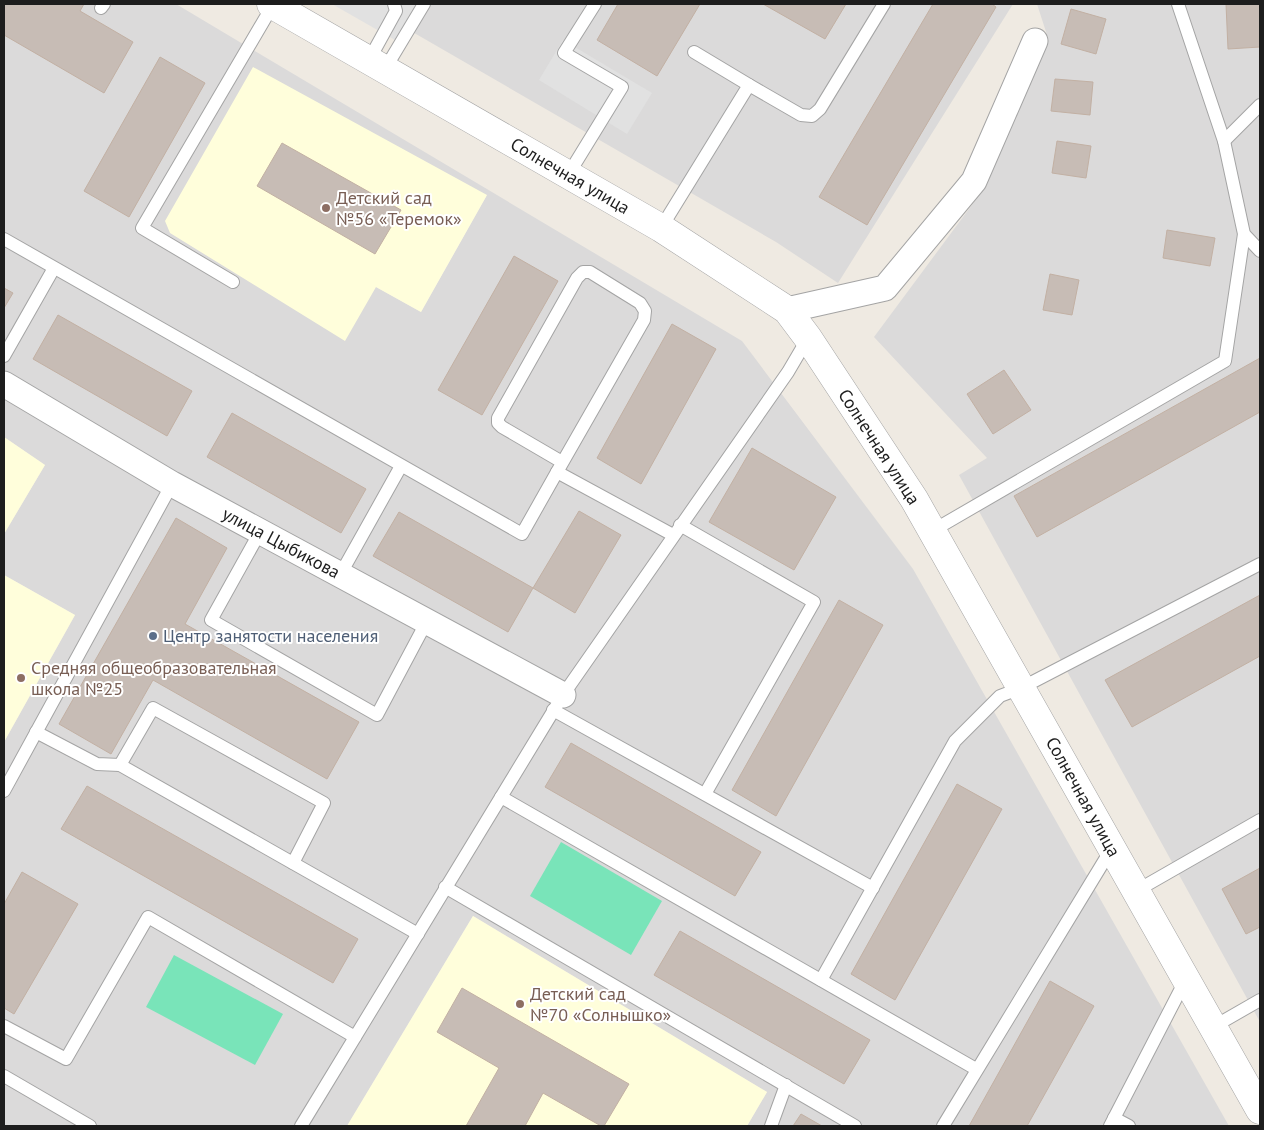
<svg xmlns="http://www.w3.org/2000/svg" width="1264" height="1130" font-family="'PT Sans',sans-serif">
  <style>
    .residential { fill: #dbdada; fill-rule: evenodd }
    .education { fill: #fffedb }
    .pitch { fill: #79e4b9 }
    .parking { fill: #e1e1e1 }
    .building { fill: #c7bcb5; stroke: #c2b0a3 }
    .lines { fill: none; stroke-linecap: round; stroke-linejoin: round }
    .service-casing { stroke: #a4a4a4; stroke-width: 14 }
    .minor-casing { stroke: #a4a4a4; stroke-width: 27 }
    .tertiary-casing { stroke: #a4a4a4; stroke-width: 29 }
    .service { stroke: #fff; stroke-width: 12 }
    .minor { stroke: #fff; stroke-width: 25 }
    .tertiary { stroke: #fff; stroke-width: 28 }
    .education-dot { fill: #8d6e63; stroke: #fff; stroke-width: 2 }
    .service-dot { fill: #5c6f8a; stroke: #fff; stroke-width: 2 }
    .labels { text-anchor: middle; stroke-width: 4; stroke-linejoin: round; paint-order: stroke }
    .street-label { font-size: 18px; fill: #1d1d1d; stroke: #fff }
    .education-label { font-size: 18px; fill: #785e54; stroke: #fff; text-anchor: start }
    .service-label { font-size: 18px; fill: #4e5e75; stroke: #fff; text-anchor: start }
  </style>
  <rect width="100%" height="100%" fill="#efeae2"/>
  <!-- residential -->
  <g class="residential">
    <path d="M4,4H176L742,341L913,569L1229,1126H747L767,1092L473,916L347,1126H4V742L75,615L4,575V534L45,465L4,437ZM487,195L421,312L376,287Z"/>
    <path d="M364,4H1013L838,283L776,242Z"/>
    <path d="M1037,4H1260V1022L959,475L987,458L874,337L986,186L1048,38Z"/>
  </g>
  <!-- education -->
  <g class="education">
    <path d="M253,67L487,195L421,312L376,287L345,341L170,233L165,221Z"/>
    <path d="M4,437L45,465L4,534Z"/>
    <path d="M4,575L75,615L4,742Z"/>
    <path d="M473,916L767,1092L747,1126H347Z"/>
  </g>
  <!-- pitch -->
  <g class="pitch">
    <path d="M561,842L662,901L631,955L530,896Z"/>
    <path d="M174,955L283,1014L255,1065L146,1007Z"/>
  </g>
  <!-- parking -->
  <g class="parking">
    <path d="M332,4H424L402,44Z"/>
    <path d="M563,40L652,93L627,134L539,80Z"/>
  </g>
  <!-- building -->
  <g class="building">
    <path d="M4,4H84L80,11L133,42L104,93L4,35Z"/>
    <path d="M618,4H700L657,76L597,40Z"/>
    <path d="M763,4H846L825,39Z"/>
    <path d="M933,4H992L996,7L867,225L819,197Z"/>
    <path d="M1226,4H1260V47L1228,49Z"/>
    <path d="M1071,9L1106,19L1096,54L1061,44Z"/>
    <path d="M160,57L205,83L129,217L84,191Z"/>
    <path d="M1055,79L1093,82L1090,115L1051,111Z"/>
    <path d="M1057,141L1091,146L1086,178L1052,173Z"/>
    <path d="M282,143L401,210L375,254L257,186Z"/>
    <path d="M1167,230L1215,238L1210,266L1163,258Z"/>
    <path d="M514,256L558,281L482,415L438,390Z"/>
    <path d="M1050,274L1079,280L1072,315L1043,310Z"/>
    <path d="M4,288L13,293L4,308Z"/>
    <path d="M58,315L192,391L167,436L33,359Z"/>
    <path d="M672,324L716,349L641,484L597,458Z"/>
    <path d="M1260,358V412L1037,537L1014,496Z"/>
    <path d="M1004,370L1031,410L993,434L967,394Z"/>
    <path d="M232,413L366,489L341,533L207,457Z"/>
    <path d="M752,448L836,497L794,570L709,522Z"/>
    <path d="M579,511L621,535L575,613L533,588Z"/>
    <path d="M399,512L533,588L508,632L373,556Z"/>
    <path d="M176,518L227,548L185,624L359,722L327,779L153,680L111,754L59,724Z"/>
    <path d="M1260,595V656L1132,727L1105,680Z"/>
    <path d="M839,600L883,625L776,816L732,790Z"/>
    <path d="M571,743L761,852L735,896L545,787Z"/>
    <path d="M957,784L1002,809L895,1000L851,974Z"/>
    <path d="M87,786L358,939L333,983L61,829Z"/>
    <path d="M1260,868V927L1246,934L1222,889Z"/>
    <path d="M22,872L78,904L14,1014L4,1008V904Z"/>
    <path d="M680,931L870,1040L844,1084L654,975Z"/>
    <path d="M1050,981L1094,1006L1027,1126H969Z"/>
    <path d="M462,988L629,1084L604,1126H601L543,1093L525,1126H466L499,1068L437,1032Z"/>
    <path d="M801,1114L822,1126H793Z"/>
  </g>
  <g class="lines">
    <defs>
      <g id="service">
        <path d="M1178,4L1224,141L1244,234L1260,251"/>
        <path d="M101,8L104,4"/>
        <path d="M369,60L396,11L394,4"/>
        <path d="M385,69L424,4"/>
        <path d="M749,85L801,115L812,116L820,109L884,4"/>
        <path d="M1224,141L1260,105"/>
        <path d="M568,175L622,87L564,53L595,4"/>
        <path d="M661,228L749,85L694,52"/>
        <path d="M4,239L522,534L557,472"/>
        <path d="M233,282L142,228L273,5"/>
        <path d="M4,356L54,268"/>
        <path d="M562,462L502,427L498,423V418L577,278L583,272H590L640,303L645,311L644,320L557,472L673,535"/>
        <path d="M680,525L814,602L705,794"/>
        <path d="M932,531L1225,361L1244,234"/>
        <path d="M260,532L211,620L377,715L427,621"/>
        <path d="M340,575L401,466"/>
        <path d="M553,710L873,888"/>
        <path d="M36,732L97,764L120,765L418,934"/>
        <path d="M120,765L153,708L324,803L293,863"/>
        <path d="M4,791L172,484"/>
        <path d="M501,797L976,1069"/>
        <path d="M445,887L855,1126"/>
        <path d="M1136,891L1260,820"/>
        <path d="M821,980L955,741L1000,696L1021,688L1260,564"/>
        <path d="M4,1026L66,1059L148,917L355,1037"/>
        <path d="M1213,1027L1260,1000"/>
        <path d="M4,1076L90,1126"/>
        <path d="M1114,1118L1129,1126"/>
        <path d="M301,1126L563,695L788,372L808,338"/>
        <path d="M771,1126L786,1085"/>
        <path d="M943,1126L1112,848"/>
        <path d="M1110,1126L1186,979"/>
      </g>
      <g id="minor">
        <path d="M787,310L885,288L974,181L1035,41"/>
        <path d="M4,384L172,484L563,695"/>
      </g>
      <path id="tertiary" d="M271,4L661,228L787,310L808,338L914,499L1260,1110"/>
    </defs>
    <!-- service casing -->
    <use href="#service" class="service-casing"/>
    <!-- minor casing -->
    <use href="#minor" class="minor-casing"/>
    <!-- tertiary casing -->
    <use href="#tertiary" class="tertiary-casing"/>
    <!-- service -->
    <use href="#service" class="service"/>
    <!-- minor -->
    <use href="#minor" class="minor"/>
    <!-- tertiary -->
    <use href="#tertiary" class="tertiary"/>
  </g>
  <!-- markers -->
  <g class="education-dot">
    <circle cx="326" cy="208" r="5"/>
    <circle cx="21" cy="678" r="5"/>
    <circle cx="520" cy="1004" r="5"/>
  </g>
  <circle class="service-dot" cx="153" cy="636" r="5"/>
  <g class="labels">
    <!-- street labels -->
    <g class="street-label">
      <text transform="translate(570 176) rotate(30)" y="6">Солнечная улица</text>
      <text transform="translate(879 447) rotate(57)" y="6">Солнечная улица</text>
      <text transform="translate(281 543) rotate(28)" y="6">улица Цыбикова</text>
      <text transform="translate(1083 797) rotate(61)" y="6">Солнечная улица</text>
    </g>
    <!-- education labels -->
    <g class="education-label">
      <text x="336" y="204">Детский сад<tspan x="336" dy="21">№56 «Теремок»</tspan></text>
      <text x="31" y="674">Средняя общеобразовательная<tspan x="31" dy="21">школа №25</tspan></text>
      <text x="530" y="1000">Детский сад<tspan x="530" dy="21">№70 «Солнышко»</tspan></text>
    </g>
    <!-- service labels -->
    <g class="service-label">
      <text x="163" y="642">Центр занятости населения</text>
    </g>
  </g>
  <!-- border -->
  <rect width="1264" height="1130" fill="none" stroke="#1d1d1d" stroke-width="10"/>
</svg>
